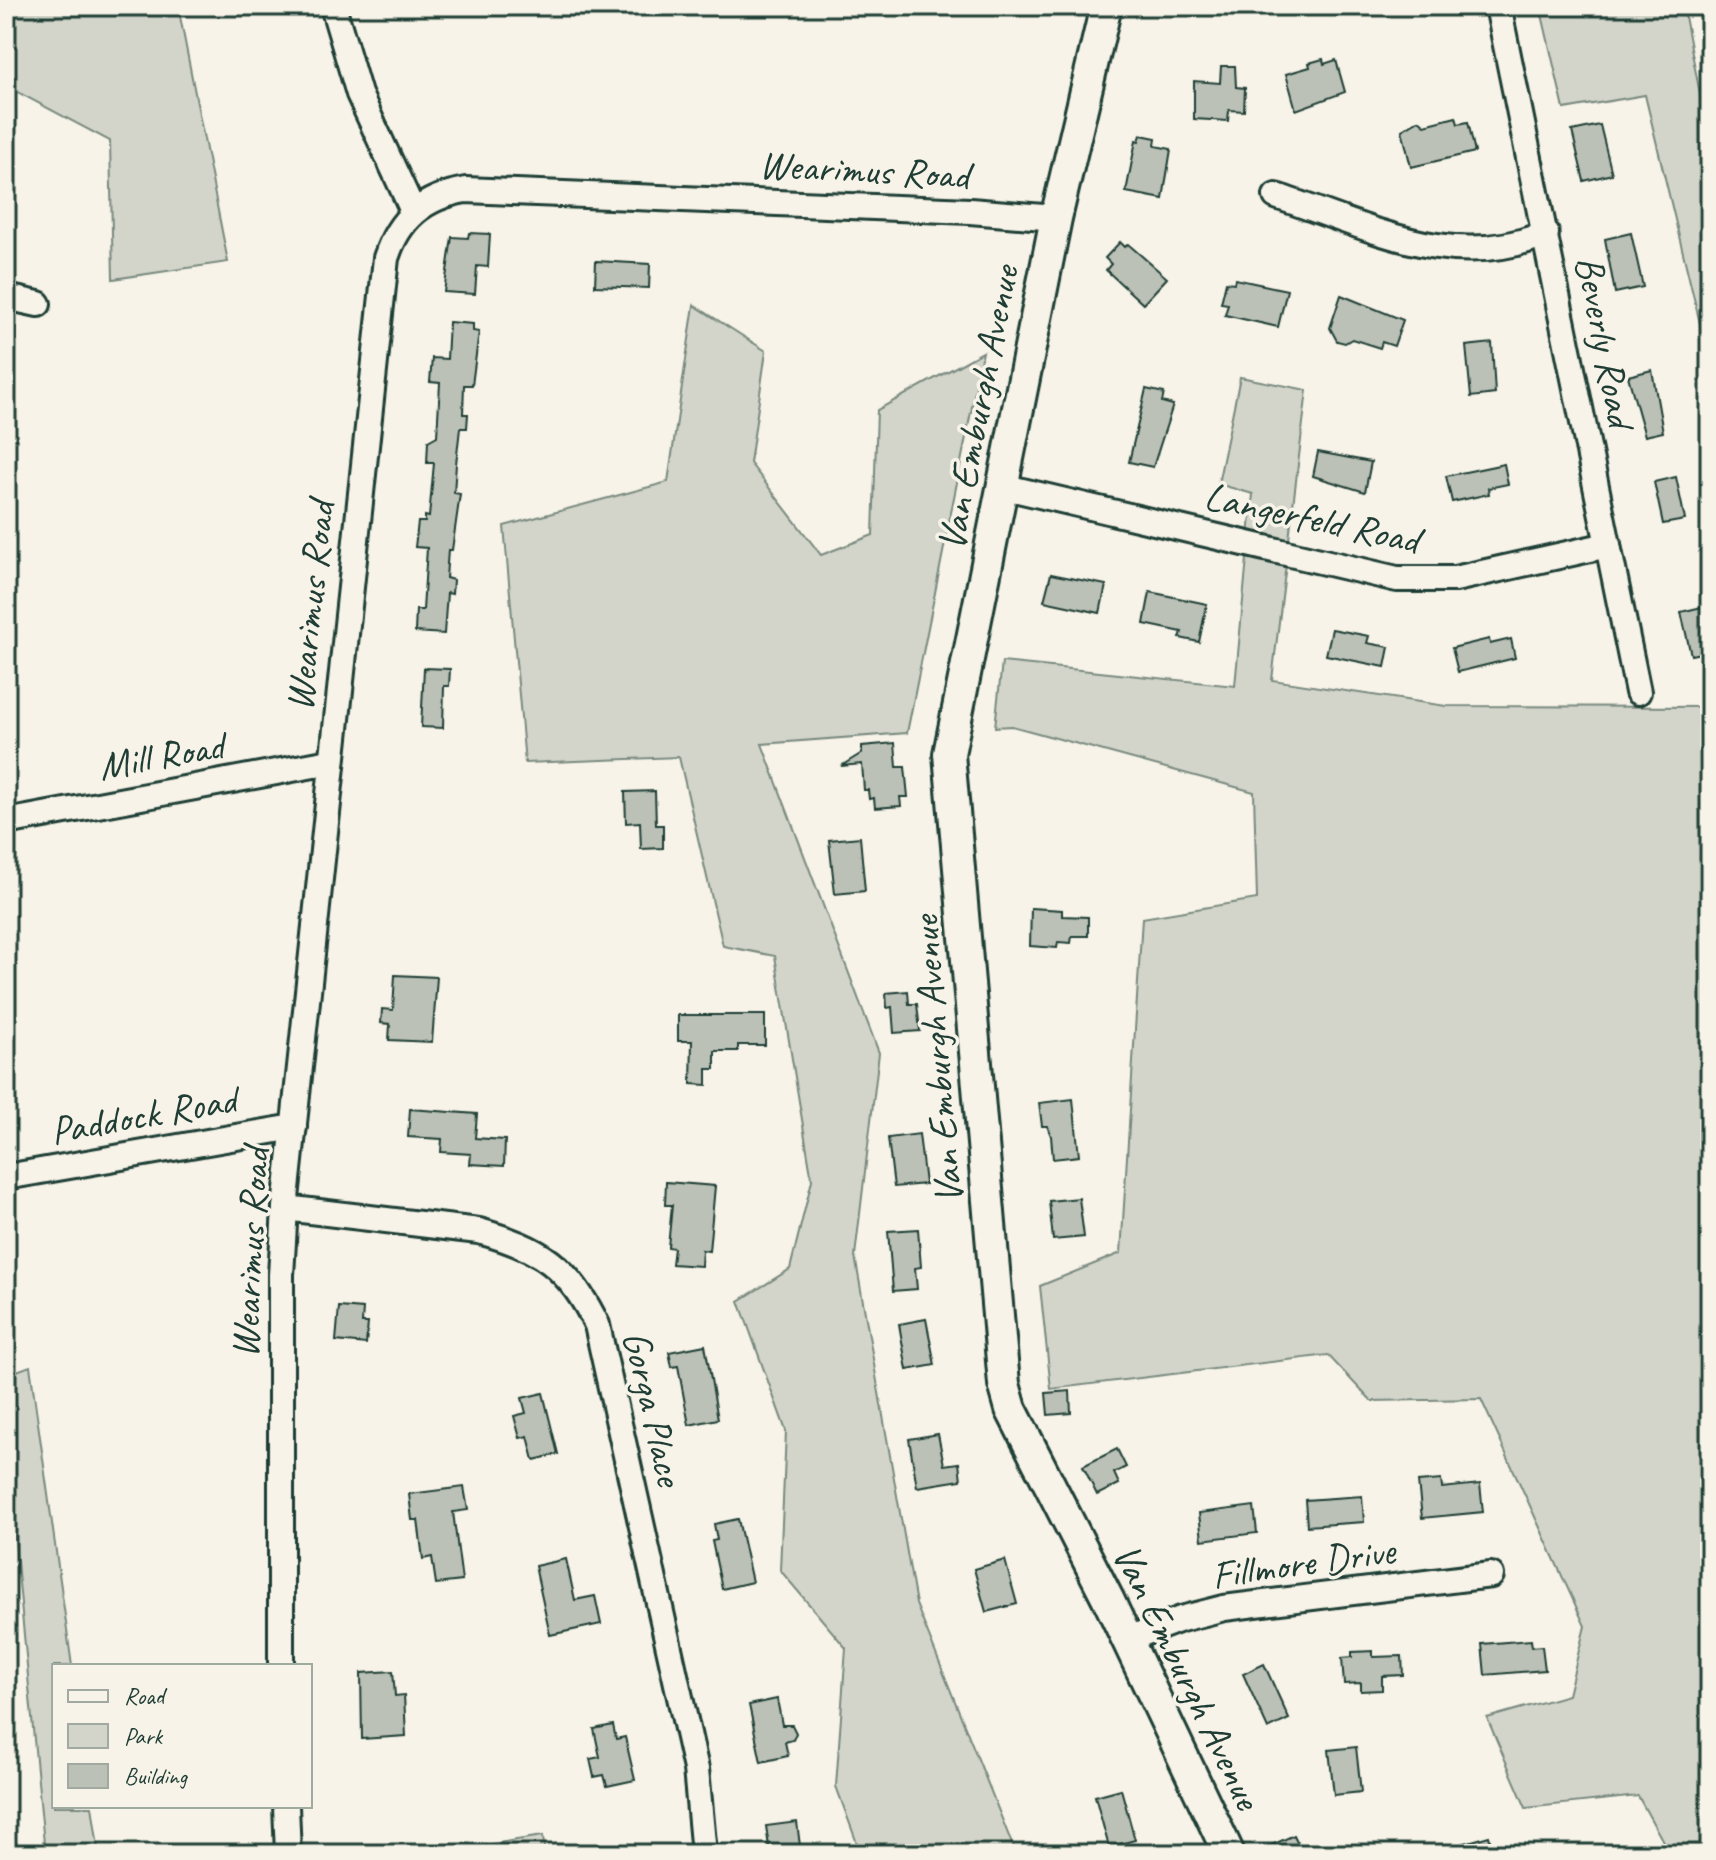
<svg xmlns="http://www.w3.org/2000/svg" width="1716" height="1860" font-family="Caveat,sans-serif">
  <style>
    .green { fill: #d3d5ca; stroke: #79897f; stroke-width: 2 }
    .building { fill: #bbc1b6; stroke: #1f3d34; stroke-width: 2 }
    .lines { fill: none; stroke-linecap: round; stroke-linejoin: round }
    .minor-casing { stroke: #1f3d34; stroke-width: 30 }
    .major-casing { stroke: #1f3d34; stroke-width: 36 }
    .minor { stroke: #f7f3e8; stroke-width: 24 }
    .major { stroke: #f7f3e8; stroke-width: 30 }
    .labels { text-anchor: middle; stroke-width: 7; stroke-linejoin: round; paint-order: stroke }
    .street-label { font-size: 40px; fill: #1f3d34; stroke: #f7f3e8 }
  </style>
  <rect width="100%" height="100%" fill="#f7f3e8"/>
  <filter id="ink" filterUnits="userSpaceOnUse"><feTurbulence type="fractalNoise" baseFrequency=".0125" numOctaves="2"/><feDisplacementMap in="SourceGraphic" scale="16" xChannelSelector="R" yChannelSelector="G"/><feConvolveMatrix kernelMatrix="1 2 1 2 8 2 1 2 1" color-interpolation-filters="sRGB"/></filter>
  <g filter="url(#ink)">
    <!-- green -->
    <g class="green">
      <path d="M14,6H178L228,262L113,279L110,141L6,86V34L16,9Z"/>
      <path d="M1540,6H1683L1710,146V365L1645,95L1564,109Z"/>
      <path d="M694,305L766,351L750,463L821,555L873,535L877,410L983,352L907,733L762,744L879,1053L855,1256L916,1604L1016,1854H861L836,1786L846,1648L780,1570L786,1431L739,1301L790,1269L812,1180L775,956L723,946L679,757L525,763L504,526L668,482Z"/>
      <path d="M1240,377L1307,390L1272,680L1446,706L1710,707V1854H1670L1638,1796L1526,1808L1487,1718L1568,1695L1585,1626L1481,1399L1371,1401L1328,1355L1051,1389L1040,1286L1121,1253L1142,918L1257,899L1254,792L1012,726L995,727L1002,662L1235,686L1253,494L1218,484Z"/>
      <path d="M30,1366L72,1666H54V1806H92L99,1854H45L6,1447V1375Z"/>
      <path d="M543,1836L545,1854H489L485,1845Z"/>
    </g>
    <!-- building -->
    <g class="building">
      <path d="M1323,59L1324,64L1336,60L1345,92L1296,110L1286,74L1310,67L1309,63Z"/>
      <path d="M1221,66H1235L1236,87L1245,88L1244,111L1229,110L1228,121L1194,119V81L1220,83Z"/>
      <path d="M1456,117L1458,124L1468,122L1475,152L1411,167L1402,130L1419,120L1425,125Z"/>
      <path d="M1600,125L1612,174L1584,181L1572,131Z"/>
      <path d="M1141,135L1156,138L1155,146L1171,149L1163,199L1126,192L1136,140L1139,141Z"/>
      <path d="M469,233L490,234L488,267L477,266L475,294L444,292L452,237L468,238Z"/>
      <path d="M1631,233L1643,287L1615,293L1605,239Z"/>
      <path d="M1120,242L1125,247L1128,244L1167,278L1143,304L1106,270L1111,264L1105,258Z"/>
      <path d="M596,261L650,264L649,288L595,286Z"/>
      <path d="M1235,279L1287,290L1278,327L1225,315L1228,304L1221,303L1226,282L1234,283Z"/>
      <path d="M1341,295L1403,320L1394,346L1382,342L1380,348L1352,339L1345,343L1337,341L1330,328Z"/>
      <path d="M449,322L473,324V331L479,332L472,385H464L463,414H468L467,428H460L456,464L454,493L460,494L452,550H448L446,578L453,580L452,594L447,593L444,634L415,632L416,610H423L427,548L415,547L418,522H425V516L429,517L434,463H427L428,441L437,436L440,383L430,382L432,358L447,359Z"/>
      <path d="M1492,343L1495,394L1471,397L1466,346Z"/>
      <path d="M1652,370L1663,432L1645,436L1628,376Z"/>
      <path d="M1146,389L1164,393L1162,402L1173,405L1153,467L1129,462Z"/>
      <path d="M1318,452L1371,462L1365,492L1313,476Z"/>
      <path d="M1504,464L1508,484L1488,488L1489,494L1452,502L1446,476Z"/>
      <path d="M1676,477L1685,520L1663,524L1654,482Z"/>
      <path d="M1051,574L1106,585L1100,613L1044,601Z"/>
      <path d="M1150,592L1207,604L1199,642L1180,638L1182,632L1144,624Z"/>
      <path d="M1710,605V651L1691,655L1681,612Z"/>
      <path d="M1332,629L1369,636L1367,643L1389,647L1385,667L1326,655Z"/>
      <path d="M1489,639L1490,644L1511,639L1515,658L1458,672L1452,648Z"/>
      <path d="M424,668L450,669L449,686H444L443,728L421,727Z"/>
      <path d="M895,743L897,767H905L908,797H900L901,806L875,808L874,798L869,799L868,790H864L862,764L841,766L862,753V746Z"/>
      <path d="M655,791L656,825H663V848L641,849L640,822L626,823L625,792Z"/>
      <path d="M860,837L865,891L835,894L829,840Z"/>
      <path d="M1031,908L1062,910V916L1088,917V936H1072L1071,943L1058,942L1057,948L1030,946Z"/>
      <path d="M395,975L437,977L432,1042L389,1040L390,1024L381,1023L382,1009L393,1010Z"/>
      <path d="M908,991L909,1004H917L920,1031L894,1033L892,1007L887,1008L886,993Z"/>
      <path d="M678,1015H765V1045H738V1051H715V1069H707V1085L691,1084L692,1041H678Z"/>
      <path d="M1073,1099L1079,1156L1053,1159L1051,1136L1047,1126H1042L1039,1103Z"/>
      <path d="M410,1109L477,1114L475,1138L505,1140L504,1166L470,1164L471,1154L441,1152L442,1139L408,1137Z"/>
      <path d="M919,1134L925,1184L894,1187L888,1138Z"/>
      <path d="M666,1182L715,1186L709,1251L702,1250L701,1266L672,1264L674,1248L668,1247L672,1205H665Z"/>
      <path d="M1079,1198L1084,1237L1053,1240L1049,1201Z"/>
      <path d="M918,1229L921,1267L915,1268L917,1289L893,1291L888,1231Z"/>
      <path d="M339,1307L363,1309L362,1323H368L366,1344L336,1341Z"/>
      <path d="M926,1319L935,1365L907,1370L899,1324Z"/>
      <path d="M705,1345L718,1419L689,1425L678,1366L672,1367L669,1352Z"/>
      <path d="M1070,1391L1071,1413L1048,1415L1046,1393Z"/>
      <path d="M543,1393L558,1454L534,1460L528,1436L520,1438L514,1416L526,1413L522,1398Z"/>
      <path d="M938,1434L944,1465L959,1463L961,1480L917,1487L909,1439Z"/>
      <path d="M1117,1449L1126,1467L1114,1473L1119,1484L1097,1495L1083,1466Z"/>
      <path d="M1441,1480L1442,1488L1480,1484L1483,1512L1422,1518L1418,1482Z"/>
      <path d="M464,1487L468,1510L453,1512L462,1581L436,1584L432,1557L423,1559L418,1520H412L409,1494Z"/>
      <path d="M1362,1496L1364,1522L1307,1526L1305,1500Z"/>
      <path d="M1254,1506L1257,1533L1202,1540L1199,1513Z"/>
      <path d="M738,1519L752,1582L722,1589L712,1541L717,1540L714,1524Z"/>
      <path d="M566,1559L575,1600L595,1596L601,1624L550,1635L535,1566Z"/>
      <path d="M1005,1560L1017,1604L986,1612L974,1569Z"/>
      <path d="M1531,1640L1532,1647L1542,1646L1545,1670L1485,1675L1482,1644Z"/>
      <path d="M1373,1651V1657L1402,1656L1403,1675L1382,1676V1690L1361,1691V1683L1344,1684L1342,1658L1352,1657V1652Z"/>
      <path d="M1264,1664L1289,1719L1268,1729L1243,1674Z"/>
      <path d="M393,1671L395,1696L404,1695L406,1736L362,1739L361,1673Z"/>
      <path d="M777,1699L782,1725H792L796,1733L793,1740L785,1742L788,1756L761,1762L749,1705Z"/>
      <path d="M613,1725L616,1739L625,1737L635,1780L607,1786L604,1775L594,1777L590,1759L600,1757L594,1729Z"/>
      <path d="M1356,1747L1361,1792L1334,1795L1329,1750Z"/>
      <path d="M1121,1789L1135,1840L1109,1847L1095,1796Z"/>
      <path d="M797,1822L801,1854H770L766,1826Z"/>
      <path d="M1294,1835L1303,1854H1252Z"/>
      <path d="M1489,1836L1494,1854H1442L1441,1850Z"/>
    </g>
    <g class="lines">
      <defs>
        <g id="minor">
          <path d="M333,6L359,94L413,211"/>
          <path d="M1498,6L1638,692"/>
          <path d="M1276,196C1365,225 1454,274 1546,233"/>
          <path d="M6,297L38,304"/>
          <path d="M1001,486L1397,579H1455L1608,545"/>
          <path d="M6,822L330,762"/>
          <path d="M6,1177L294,1127"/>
          <path d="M285,1208L479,1231C540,1248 569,1266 597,1325L696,1769L704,1854"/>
          <path d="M1128,1639L1181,1619L1224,1608L1491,1575"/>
          <path d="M281,1666V1275L285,1208L386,258C399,218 424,197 466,190L970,211L1056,218"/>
          <path d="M286,1806L288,1854"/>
        </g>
        <path id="major" d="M1106,6L1056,218L949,754L1004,1384L1011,1409L1108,1599L1229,1854"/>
      </defs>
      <!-- minor casing -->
      <use href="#minor" class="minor-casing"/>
      <!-- major casing -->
      <use href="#major" class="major-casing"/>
      <!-- minor -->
      <use href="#minor" class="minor"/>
      <!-- major -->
      <use href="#major" class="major"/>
    </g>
  </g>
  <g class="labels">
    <!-- street labels -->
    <g class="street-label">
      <text transform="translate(864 169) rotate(3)" y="14">Wearimus Road</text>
      <text transform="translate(1606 341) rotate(79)" y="14">Beverly Road</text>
      <text transform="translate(977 408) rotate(-79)" y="14">Van Emburgh Avenue</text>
      <text transform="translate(1312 517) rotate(12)" y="14">Langerfeld Road</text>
      <text transform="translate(309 606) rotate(-84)" y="14">Wearimus Road</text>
      <text transform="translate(161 755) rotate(-10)" y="14">Mill Road</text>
      <text transform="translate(936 1060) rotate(-95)" y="14">Van Emburgh Avenue</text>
      <text transform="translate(143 1114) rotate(-10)" y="14">Paddock Road</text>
      <text transform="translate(249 1253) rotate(-87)" y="14">Wearimus Road</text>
      <text transform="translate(654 1408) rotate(77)" y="14">Gorga Place</text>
      <text transform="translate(1303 1562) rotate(-8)" y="14">Fillmore Drive</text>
      <text transform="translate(1188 1676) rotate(64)" y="14">Van Emburgh Avenue</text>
    </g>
  </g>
  <!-- margin -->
  <rect width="1716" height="1860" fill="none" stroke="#f7f3e8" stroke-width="32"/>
  <rect x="16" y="16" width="1684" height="1828" fill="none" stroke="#1f3d34" stroke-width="3" filter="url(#ink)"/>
  <!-- legend -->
  <rect x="52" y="1664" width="260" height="144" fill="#f7f3e8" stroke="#a1aaa0" stroke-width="2"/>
  <rect x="68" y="1690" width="40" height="12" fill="#f7f3e8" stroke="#a1aaa0" stroke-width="2"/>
  <text x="124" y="1704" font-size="24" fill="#1f3d34">Road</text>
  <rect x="68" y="1724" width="40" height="24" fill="#d3d5ca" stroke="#a1aaa0" stroke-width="2"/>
  <text x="124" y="1744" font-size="24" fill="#1f3d34">Park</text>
  <rect x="68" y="1764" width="40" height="24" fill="#bbc1b6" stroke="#a1aaa0" stroke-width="2"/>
  <text x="124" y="1784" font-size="24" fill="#1f3d34">Building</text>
</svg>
